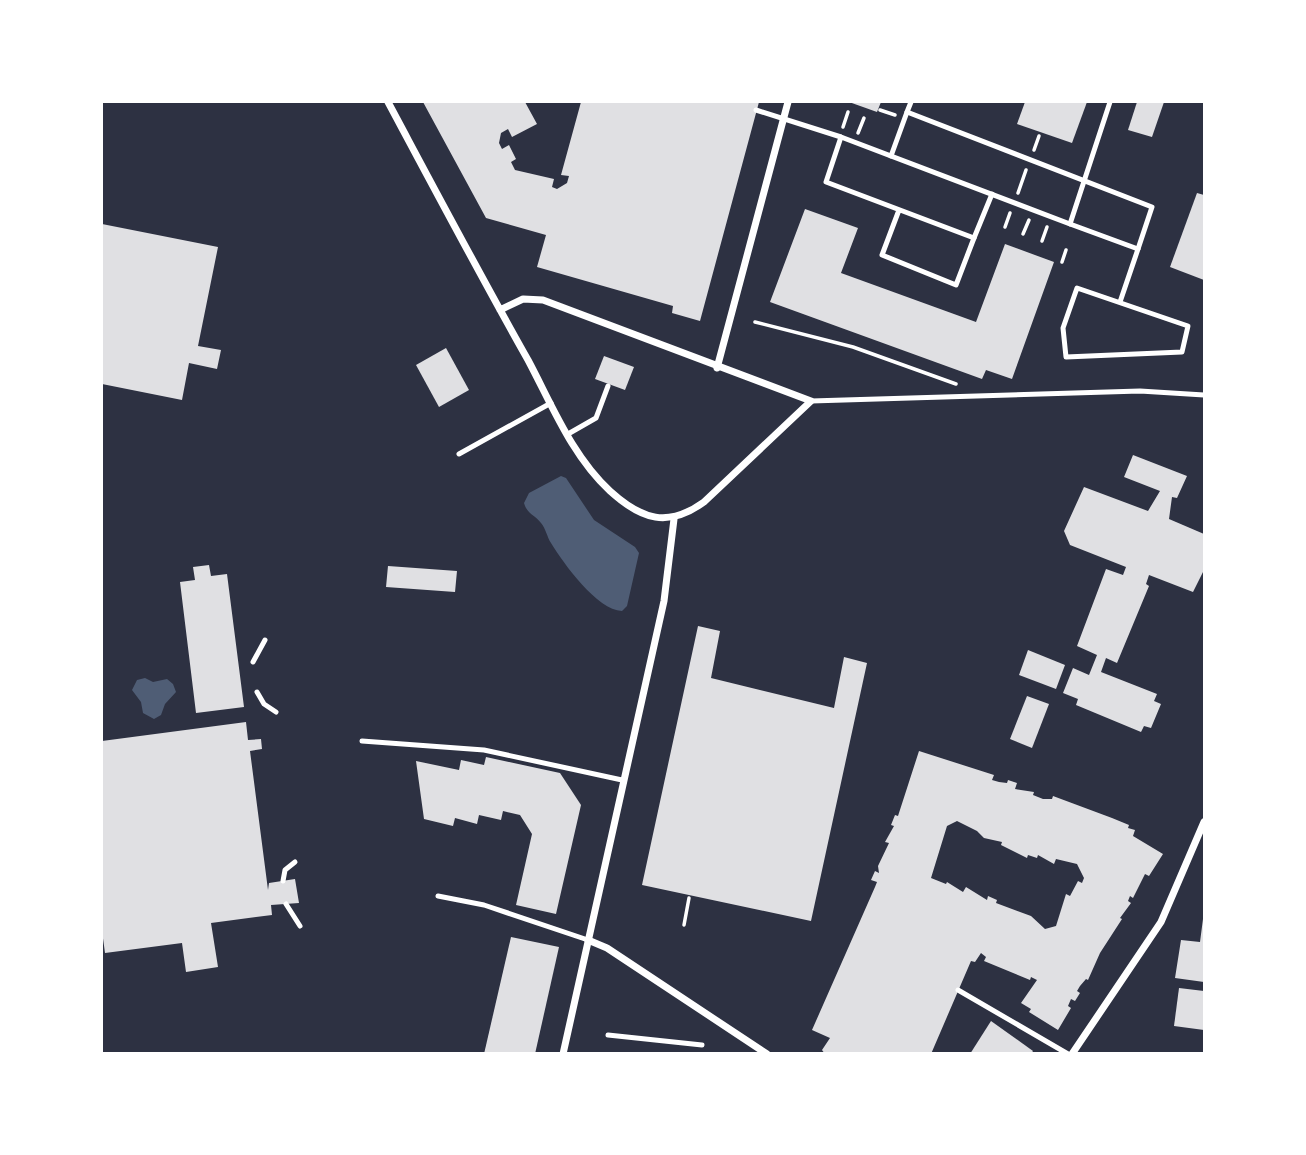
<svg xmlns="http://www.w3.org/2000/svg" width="1306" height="1155" font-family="'Asap Condensed',sans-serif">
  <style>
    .water { fill: #4f5d75 }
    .building { fill: #e0e0e3; fill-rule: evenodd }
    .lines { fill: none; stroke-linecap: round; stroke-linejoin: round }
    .path { stroke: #fff; stroke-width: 3.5 }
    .service { stroke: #fff; stroke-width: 5 }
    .minor { stroke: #fff; stroke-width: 7 }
  </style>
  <rect width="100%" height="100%" fill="#2d3142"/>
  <!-- water -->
  <g class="water">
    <path d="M561,476L566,478L594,520L635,547L639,553L627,606L622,611C597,610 564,564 551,543C547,537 546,529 541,523C535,515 527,514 524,503L529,493Z"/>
    <path d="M145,678L153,682L167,679L173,684L176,692L165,704L161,715L154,719L143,713L141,702L132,690L137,680Z"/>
  </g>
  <!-- building -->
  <g class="building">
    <path d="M423,102H525L537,124L512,137L508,129L501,133L499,143L502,149L509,145L516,159L511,162L515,170L554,179L552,187L557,189L567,183L569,176L561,175L581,102H759L700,321L672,313L673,306L537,267L546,235L486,218Z"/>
    <path d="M849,102H881L877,112Z"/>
    <path d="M1025,102H1087L1072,143L1017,124Z"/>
    <path d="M1137,102H1164L1152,137L1128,130Z"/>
    <path d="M1197,193L1204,195V280L1170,267Z"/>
    <path d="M805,209L858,228L841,273L976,322L1005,244L1054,262L1012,379L986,370L982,379L770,302Z"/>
    <path d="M102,224L218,247L198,346L221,350L217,369L189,363L182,400L102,384Z"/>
    <path d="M446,348L469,390L439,407L416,365Z"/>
    <path d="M604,356L634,367L625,390L595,379Z"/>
    <path d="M1133,455L1187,476L1177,498L1172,497L1169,519L1204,534V570L1193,592L1149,575L1146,584L1149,586L1117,663L1106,658L1101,672L1157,694L1154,701L1161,704L1151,728L1144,726L1141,732L1076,705L1078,699L1063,693L1073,668L1089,675L1097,655L1077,646L1106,569L1123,575L1126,567L1070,545L1064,531L1084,487L1148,511L1160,491L1124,477Z"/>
    <path d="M209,565L211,576L227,574L244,707L196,713L180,582L195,580L193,567Z"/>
    <path d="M388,566L457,571L455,592L386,587Z"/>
    <path d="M698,626L720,631L711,678L834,708L844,657L867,663L811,921L642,885Z"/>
    <path d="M1028,650L1065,665L1056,689L1019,675Z"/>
    <path d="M1027,696L1049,704L1032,748L1010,739Z"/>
    <path d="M246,722L248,740L261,739L262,749L250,751L268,890L269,883L295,879L299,903L271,905L272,915L211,923L218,967L186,972L182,943L105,953L102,931V741Z"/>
    <path d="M919,751L994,775L992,780L999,782L1007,783L1008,780L1017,783L1015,789L1034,792L1033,795L1043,799H1052L1053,796L1112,818L1129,825L1128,828L1135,830L1133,836L1163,854L1149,876L1145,874L1133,898L1130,896L1128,901L1131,903L1120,918L1122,919L1100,953L1088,980L1086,979L1080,986L1077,991L1080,993L1075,1001L1071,999L1068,1006L1071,1008L1058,1030L1029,1012L1031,1009L1021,1003L1037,980L1031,977L1030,980L984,961L986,957L981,953L975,962L971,961L931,1054H825L822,1050L830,1038L812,1030L875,887L877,882L871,880L875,871L879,873L878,866L889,843L885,842L894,826L891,825L895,815L898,816ZM957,821L977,831L984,838L1002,842L1001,845L1027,858L1028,855L1037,858L1038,855L1054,864L1056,859L1077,864L1084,878L1082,883L1078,881L1070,896L1066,894L1056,926L1045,929L1031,916L996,903L997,900L988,896L987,900L966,887L963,892L947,882L946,884L931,878L947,826Z"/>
    <path d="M486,757L560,773L581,805L556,914L516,905L532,834L520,815L503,811L501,820L479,815L477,824L455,818L453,826L424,819L416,761L459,770L461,760L484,765Z"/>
    <path d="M1203,919L1204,982L1175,978L1181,940L1200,942Z"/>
    <path d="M511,937L559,947L535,1054H484Z"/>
    <path d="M1179,988L1204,991V1030L1174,1026Z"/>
    <path d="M991,1021L1033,1051L1031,1054H970Z"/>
  </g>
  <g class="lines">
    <!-- path -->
    <g class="path">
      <path d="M880,110L895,115"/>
      <path d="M843,127L848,112"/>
      <path d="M858,133L864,118"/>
      <path d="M1034,150L1039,136"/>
      <path d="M1018,193L1026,170"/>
      <path d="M1005,227L1010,213"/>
      <path d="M1023,234L1029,220"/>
      <path d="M1042,241L1047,227"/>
      <path d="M1062,262L1066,250"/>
      <path d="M755,322L853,347L956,384"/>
      <path d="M684,925L689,898"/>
    </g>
    <!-- service -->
    <g class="service">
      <path d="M911,102L907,112L1152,207L1138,249"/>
      <path d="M1110,102L1070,224L1138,249L1120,302"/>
      <path d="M756,110L841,137L1070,224"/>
      <path d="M841,137L826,182L974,238L956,285L882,255L899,210"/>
      <path d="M891,156L907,112"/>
      <path d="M974,238L992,194"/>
      <path d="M1077,288L1188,326L1182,352L1066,357L1063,328Z"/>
      <path d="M811,401L1140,391L1204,395"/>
      <path d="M568,434L596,418L608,386"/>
      <path d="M459,454L551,403"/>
      <path d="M253,662L265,640"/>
      <path d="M257,692L264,704L276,712"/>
      <path d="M362,741L484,750L622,780"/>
      <path d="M283,881L285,870L295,862"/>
      <path d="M438,896L484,905L588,940"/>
      <path d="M286,904L300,926"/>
      <path d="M958,990L1068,1054"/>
      <path d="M608,1035L702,1045"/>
    </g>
    <!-- minor -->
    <g class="minor">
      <path d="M388,102C434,188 480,275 528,360C552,405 572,456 610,491C642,520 668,528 704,502L811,401L543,300L523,299L500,310"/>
      <path d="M717,368L788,102"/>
      <path d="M588,940L607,948L767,1054"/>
      <path d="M563,1054L664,601L674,519"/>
      <path d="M1072,1054L1161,922L1204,822"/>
    </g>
  </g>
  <!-- border -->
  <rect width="1306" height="1155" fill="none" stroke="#ffffff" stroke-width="206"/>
</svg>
